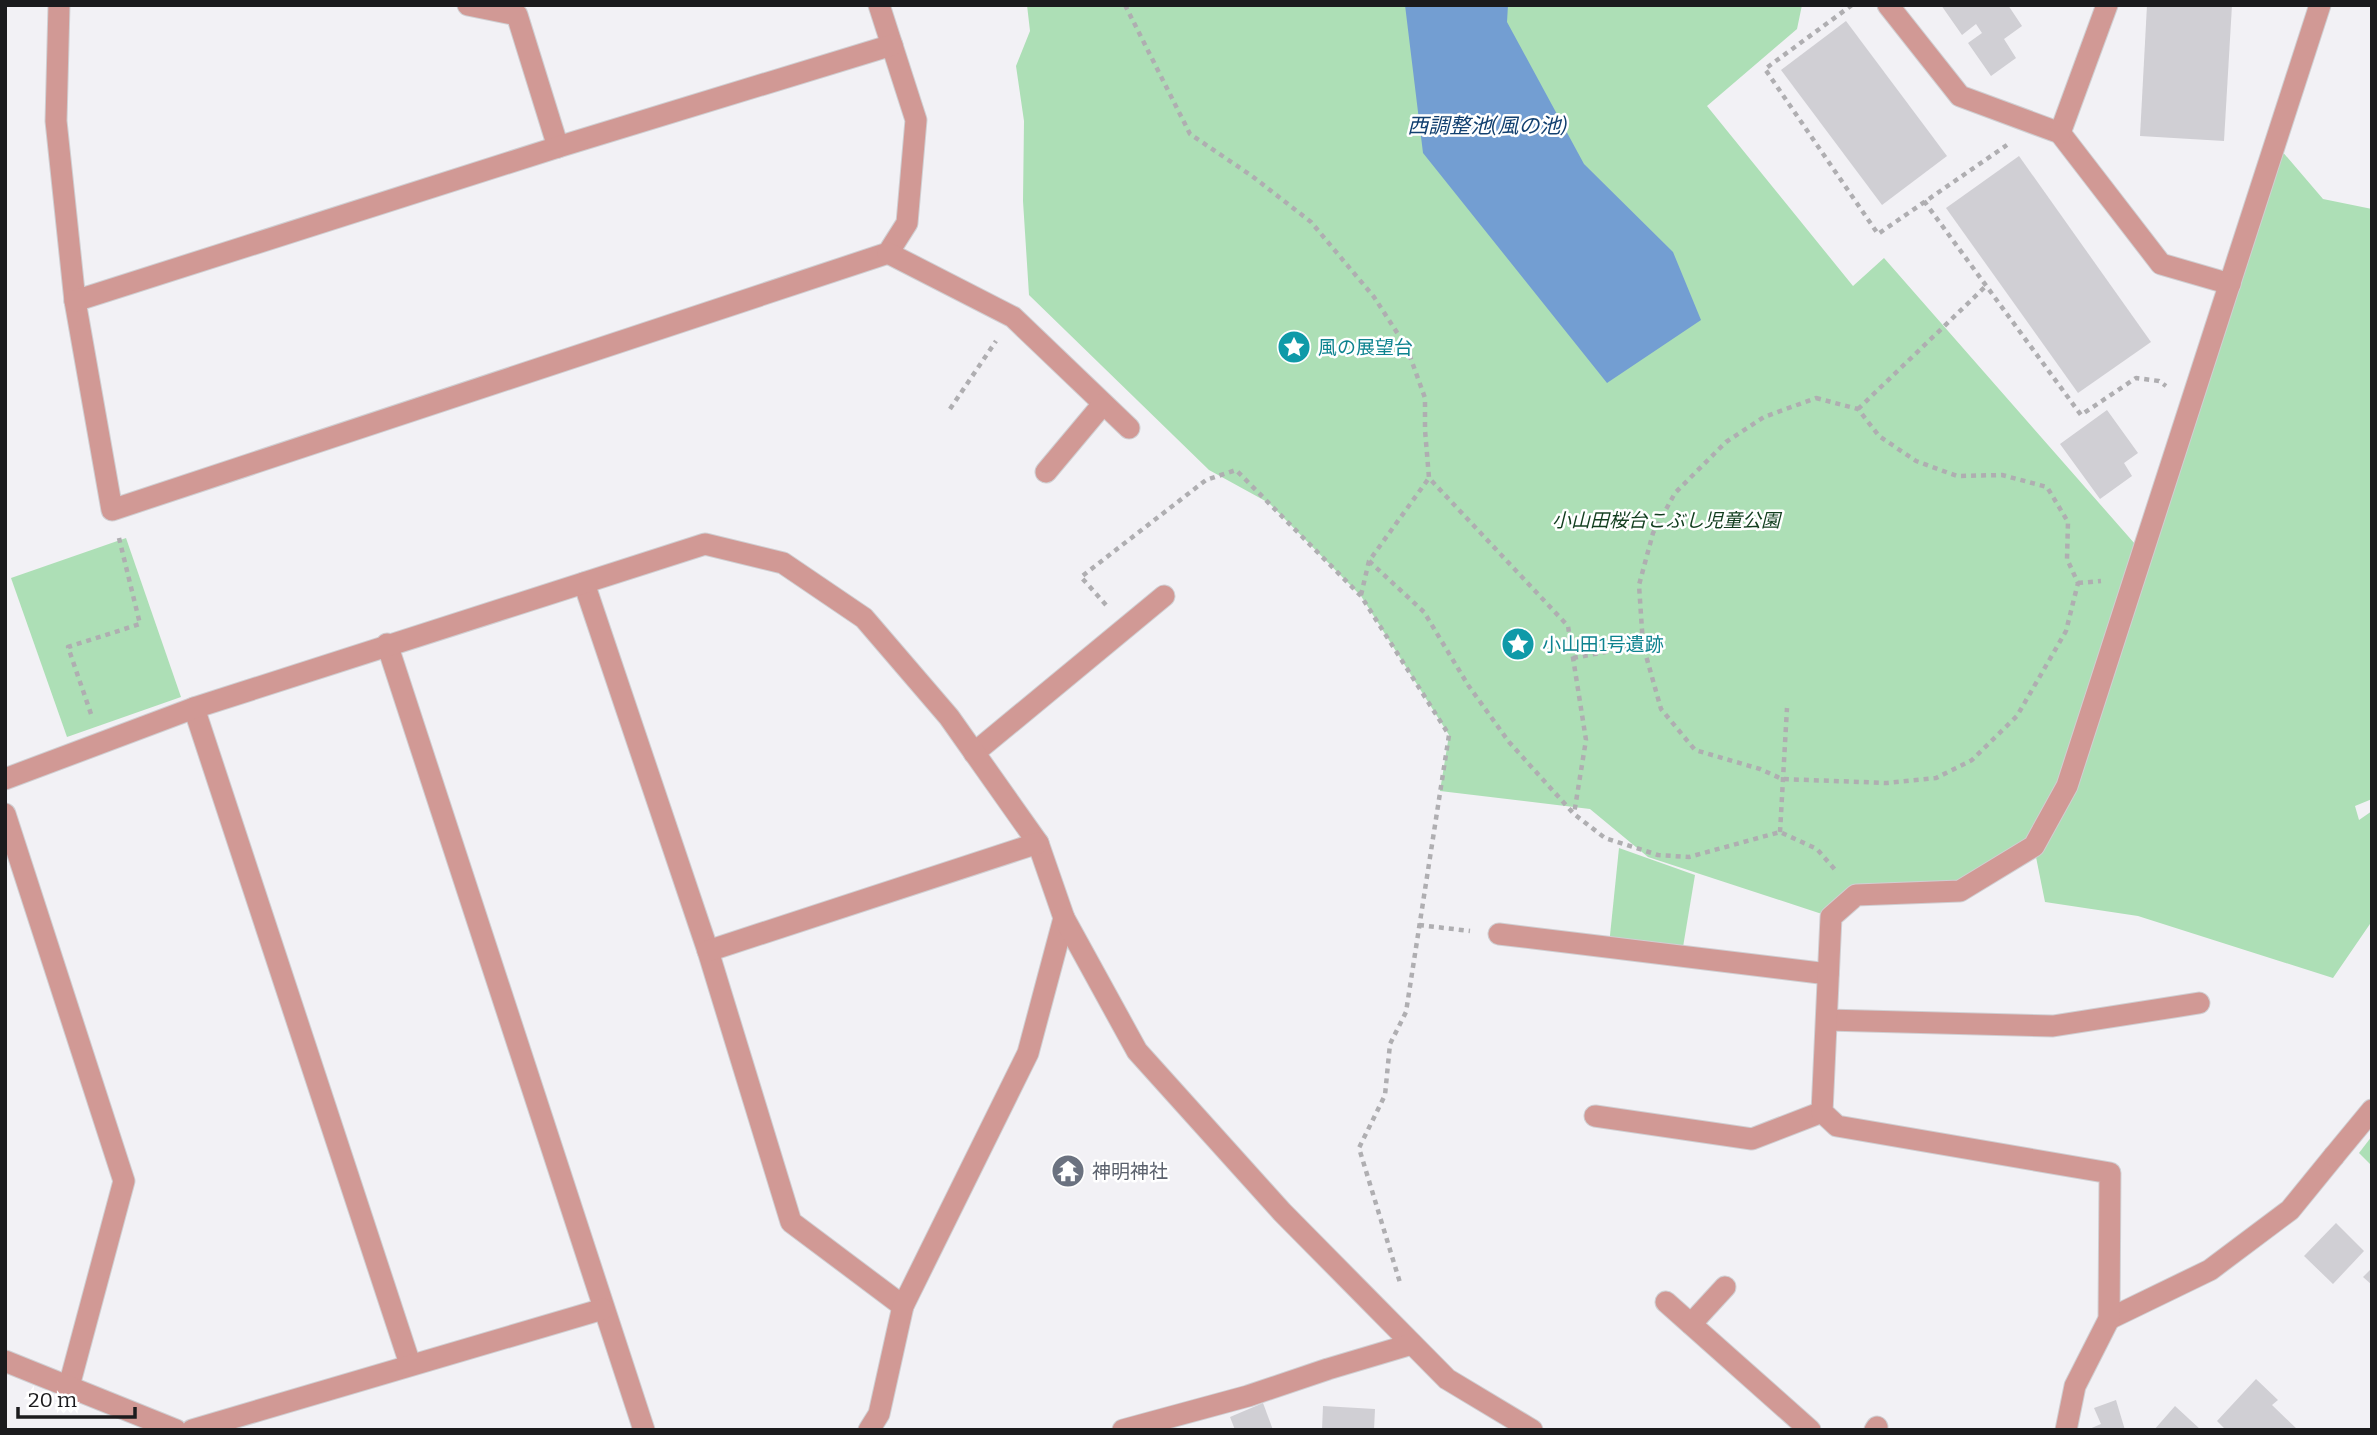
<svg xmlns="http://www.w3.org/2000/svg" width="2377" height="1435" font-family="Bitter,'Noto Sans JP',serif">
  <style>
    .green { fill: #addfb6 }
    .water { fill: #739ed2 }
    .building { fill: #d0cfd4 }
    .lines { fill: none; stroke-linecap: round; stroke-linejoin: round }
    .lane-casing { stroke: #d0cfd2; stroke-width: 23 }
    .street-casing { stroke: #d0cfd2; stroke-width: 23 }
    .path { stroke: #afaeb1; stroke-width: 4.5; stroke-dasharray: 5 5; stroke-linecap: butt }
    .lane { stroke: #d19995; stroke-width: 21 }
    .street { stroke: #d19995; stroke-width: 21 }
    .labels { text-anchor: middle; stroke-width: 5; stroke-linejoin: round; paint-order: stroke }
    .culture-label { font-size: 19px; fill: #0d838f; stroke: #fff; text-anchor: start }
    .park-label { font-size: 19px; font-style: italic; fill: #123e1f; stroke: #fff }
    .worship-label { font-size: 19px; fill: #5b616d; stroke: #fff; text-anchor: start }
    .water-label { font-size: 21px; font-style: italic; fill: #124070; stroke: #fff }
  </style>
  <rect width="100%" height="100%" fill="#f2f1f5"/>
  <!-- green -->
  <g class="green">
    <path d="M1027,5H1802L1797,29L1707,106L1853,286L1884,258L2142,552L2275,143L2323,199L2372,209V799L2355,806L2359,820L2372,811V858L2370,857L2372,921L2333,978L2138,916L2045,902L2034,847L1960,891L1856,895L1831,917L1648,857L1590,809L1440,791L1449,735L1361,596L1269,503L1209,470L1029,295L1023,201L1024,121L1016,66L1030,31Z"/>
    <path d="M126,538L181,697L67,737L11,578Z"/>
    <path d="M1619,848L1695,875L1682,953L1609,945Z"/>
    <path d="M2372,1136V1166L2359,1153Z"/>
  </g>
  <!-- water -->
  <path class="water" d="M1405,5H1508L1507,22L1584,164L1673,252L1701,320L1607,383L1423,153Z"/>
  <!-- building -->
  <g class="building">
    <path d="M1941,5H2008L2022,26L2004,39L2016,58L1991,76L1968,43L1982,33L1976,24L1962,35Z"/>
    <path d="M2147,5H2232L2224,141L2140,136Z"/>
    <path d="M1846,21L1947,156L1882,205L1781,70Z"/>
    <path d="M2019,156L2151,342L2078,393L1946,208Z"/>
    <path d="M2107,410L2138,453L2124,463L2132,476L2100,499L2060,444Z"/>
    <path d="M2336,1223L2364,1251L2333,1284L2304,1256Z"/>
    <path d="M2372,1268V1285L2363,1277Z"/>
    <path d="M2256,1379L2278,1400L2272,1405L2298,1430H2226L2217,1421Z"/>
    <path d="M2116,1400L2125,1430H2087L2101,1424L2094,1408Z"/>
    <path d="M1263,1403L1273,1430H1235L1230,1417Z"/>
    <path d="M1323,1406L1375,1409L1374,1430H1322Z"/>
    <path d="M2175,1406L2201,1430H2154Z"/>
  </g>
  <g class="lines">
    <defs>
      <g id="lane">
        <path d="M1888,5L1960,96L2060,133L2161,264L2230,284"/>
        <path d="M2060,133L2107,5"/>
        <path d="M2109,1319L2210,1270L2290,1210L2334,1156"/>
      </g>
      <g id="street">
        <path d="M59,5L56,121L75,301L112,510L888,253L907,223L916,120L879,5"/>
        <path d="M468,5L517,15L558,147"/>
        <path d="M888,253L1013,317L1129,428"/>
        <path d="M75,301L558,147L892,45"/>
        <path d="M1046,472L1103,404"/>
        <path d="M584,583L708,951L791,1222L903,1306"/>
        <path d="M387,644L644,1430"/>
        <path d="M194,708L410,1364"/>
        <path d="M974,753L1164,596"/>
        <path d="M5,779L194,708L705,544L783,563L864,618L949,717L1038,843L1064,918L1028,1053L903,1306L879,1414L869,1430"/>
        <path d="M5,814L124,1181L69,1386"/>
        <path d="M1064,918L1137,1051L1282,1212L1447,1379L1532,1430"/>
        <path d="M1499,934L1828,974"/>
        <path d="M708,951L1038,843"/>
        <path d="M1827,1020L2053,1026L2199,1003"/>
        <path d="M1595,1116L1752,1139L1822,1112"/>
        <path d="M2334,1156L2372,1110"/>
        <path d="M1666,1302L1810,1430"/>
        <path d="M1691,1324L1725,1287"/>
        <path d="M5,1361L176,1430"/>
        <path d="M192,1430L603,1309"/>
        <path d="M1123,1430L1248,1396L1328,1369L1412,1344"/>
        <path d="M1875,1430L1877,1427"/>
        <path d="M2066,1430L2075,1386L2109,1319L2110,1173L1837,1126L1822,1112L1831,917L1856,895L1960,891L2034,846L2067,786L2320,5"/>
      </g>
    </defs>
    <!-- lane casing -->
    <use href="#lane" class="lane-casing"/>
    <!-- street casing -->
    <use href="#street" class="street-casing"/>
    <!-- path -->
    <g class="path">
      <path d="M1125,5L1190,134L1252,176L1311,222L1374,297L1407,348L1425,398V430L1429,478L1568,626L1586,740L1574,814"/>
      <path d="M1852,5L1765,69L1878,234L2007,145"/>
      <path d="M1924,201L2081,415L2136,378L2159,381L2166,386"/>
      <path d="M1816,398L1858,409L1879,436L1916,461L1957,476L2002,475L2047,487L2068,522L2067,559L2078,583L2066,631L2017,716L1972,760L1936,778L1887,783L1782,779L1760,769L1695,750L1661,709L1643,645L1639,585L1653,533L1675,493L1726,442L1764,417Z"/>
      <path d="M950,409L996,341"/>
      <path d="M1858,409L1986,286"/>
      <path d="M1369,561L1424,612L1468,685L1509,742L1574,814L1605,838L1658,855L1689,857L1780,832L1817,849L1837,872"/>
      <path d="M2078,583L2101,581"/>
      <path d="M1361,595L1369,561L1429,478"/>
      <path d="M1106,605L1081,577L1206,480L1236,470L1361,596L1449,735L1406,1012L1390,1044L1385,1095L1359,1148L1401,1286"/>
      <path d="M1573,658L1643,645"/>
      <path d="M91,714L68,647L140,624L119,538"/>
      <path d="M1780,832L1787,708"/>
      <path d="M1419,925L1470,931"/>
    </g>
    <!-- lane -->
    <use href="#lane" class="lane"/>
    <!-- street -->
    <use href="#street" class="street"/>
  </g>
  <!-- icons -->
  <defs>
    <symbol id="sight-disc" viewBox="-11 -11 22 22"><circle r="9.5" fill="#0f9aa8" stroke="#fff"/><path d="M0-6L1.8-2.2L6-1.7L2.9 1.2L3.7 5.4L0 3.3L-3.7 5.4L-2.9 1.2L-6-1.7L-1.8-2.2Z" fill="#fff"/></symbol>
    <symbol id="temple-disc" viewBox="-11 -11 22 22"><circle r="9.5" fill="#6b7280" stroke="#fff"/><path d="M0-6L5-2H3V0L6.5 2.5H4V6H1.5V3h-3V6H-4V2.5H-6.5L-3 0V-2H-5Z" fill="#fff"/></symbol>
  </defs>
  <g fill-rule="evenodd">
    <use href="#sight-disc" x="1275" y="328" width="38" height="38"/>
    <use href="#sight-disc" x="1499" y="625" width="38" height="38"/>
    <use href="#temple-disc" x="1049" y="1152" width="38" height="38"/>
  </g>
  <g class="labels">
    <!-- culture labels -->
    <g class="culture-label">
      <text x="1318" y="354">風の展望台</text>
      <text x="1542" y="651">小山田1号遺跡</text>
    </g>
    <!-- park labels -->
    <g class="park-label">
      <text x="1666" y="527">小山田桜台こぶし児童公園</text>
    </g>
    <!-- worship labels -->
    <g class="worship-label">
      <text x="1092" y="1178">神明神社</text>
    </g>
    <!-- water labels -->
    <g class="water-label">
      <text x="1487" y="133">西調整池(風の池)</text>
    </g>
  </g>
  <!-- border -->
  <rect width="2377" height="1435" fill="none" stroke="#1b1b1d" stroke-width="14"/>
  <!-- scale -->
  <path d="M18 1407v10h117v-10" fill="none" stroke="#1b1b1d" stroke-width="3.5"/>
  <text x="28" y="1407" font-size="21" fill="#1b1b1d" stroke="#ffffff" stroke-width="5" paint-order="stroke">20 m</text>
</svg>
